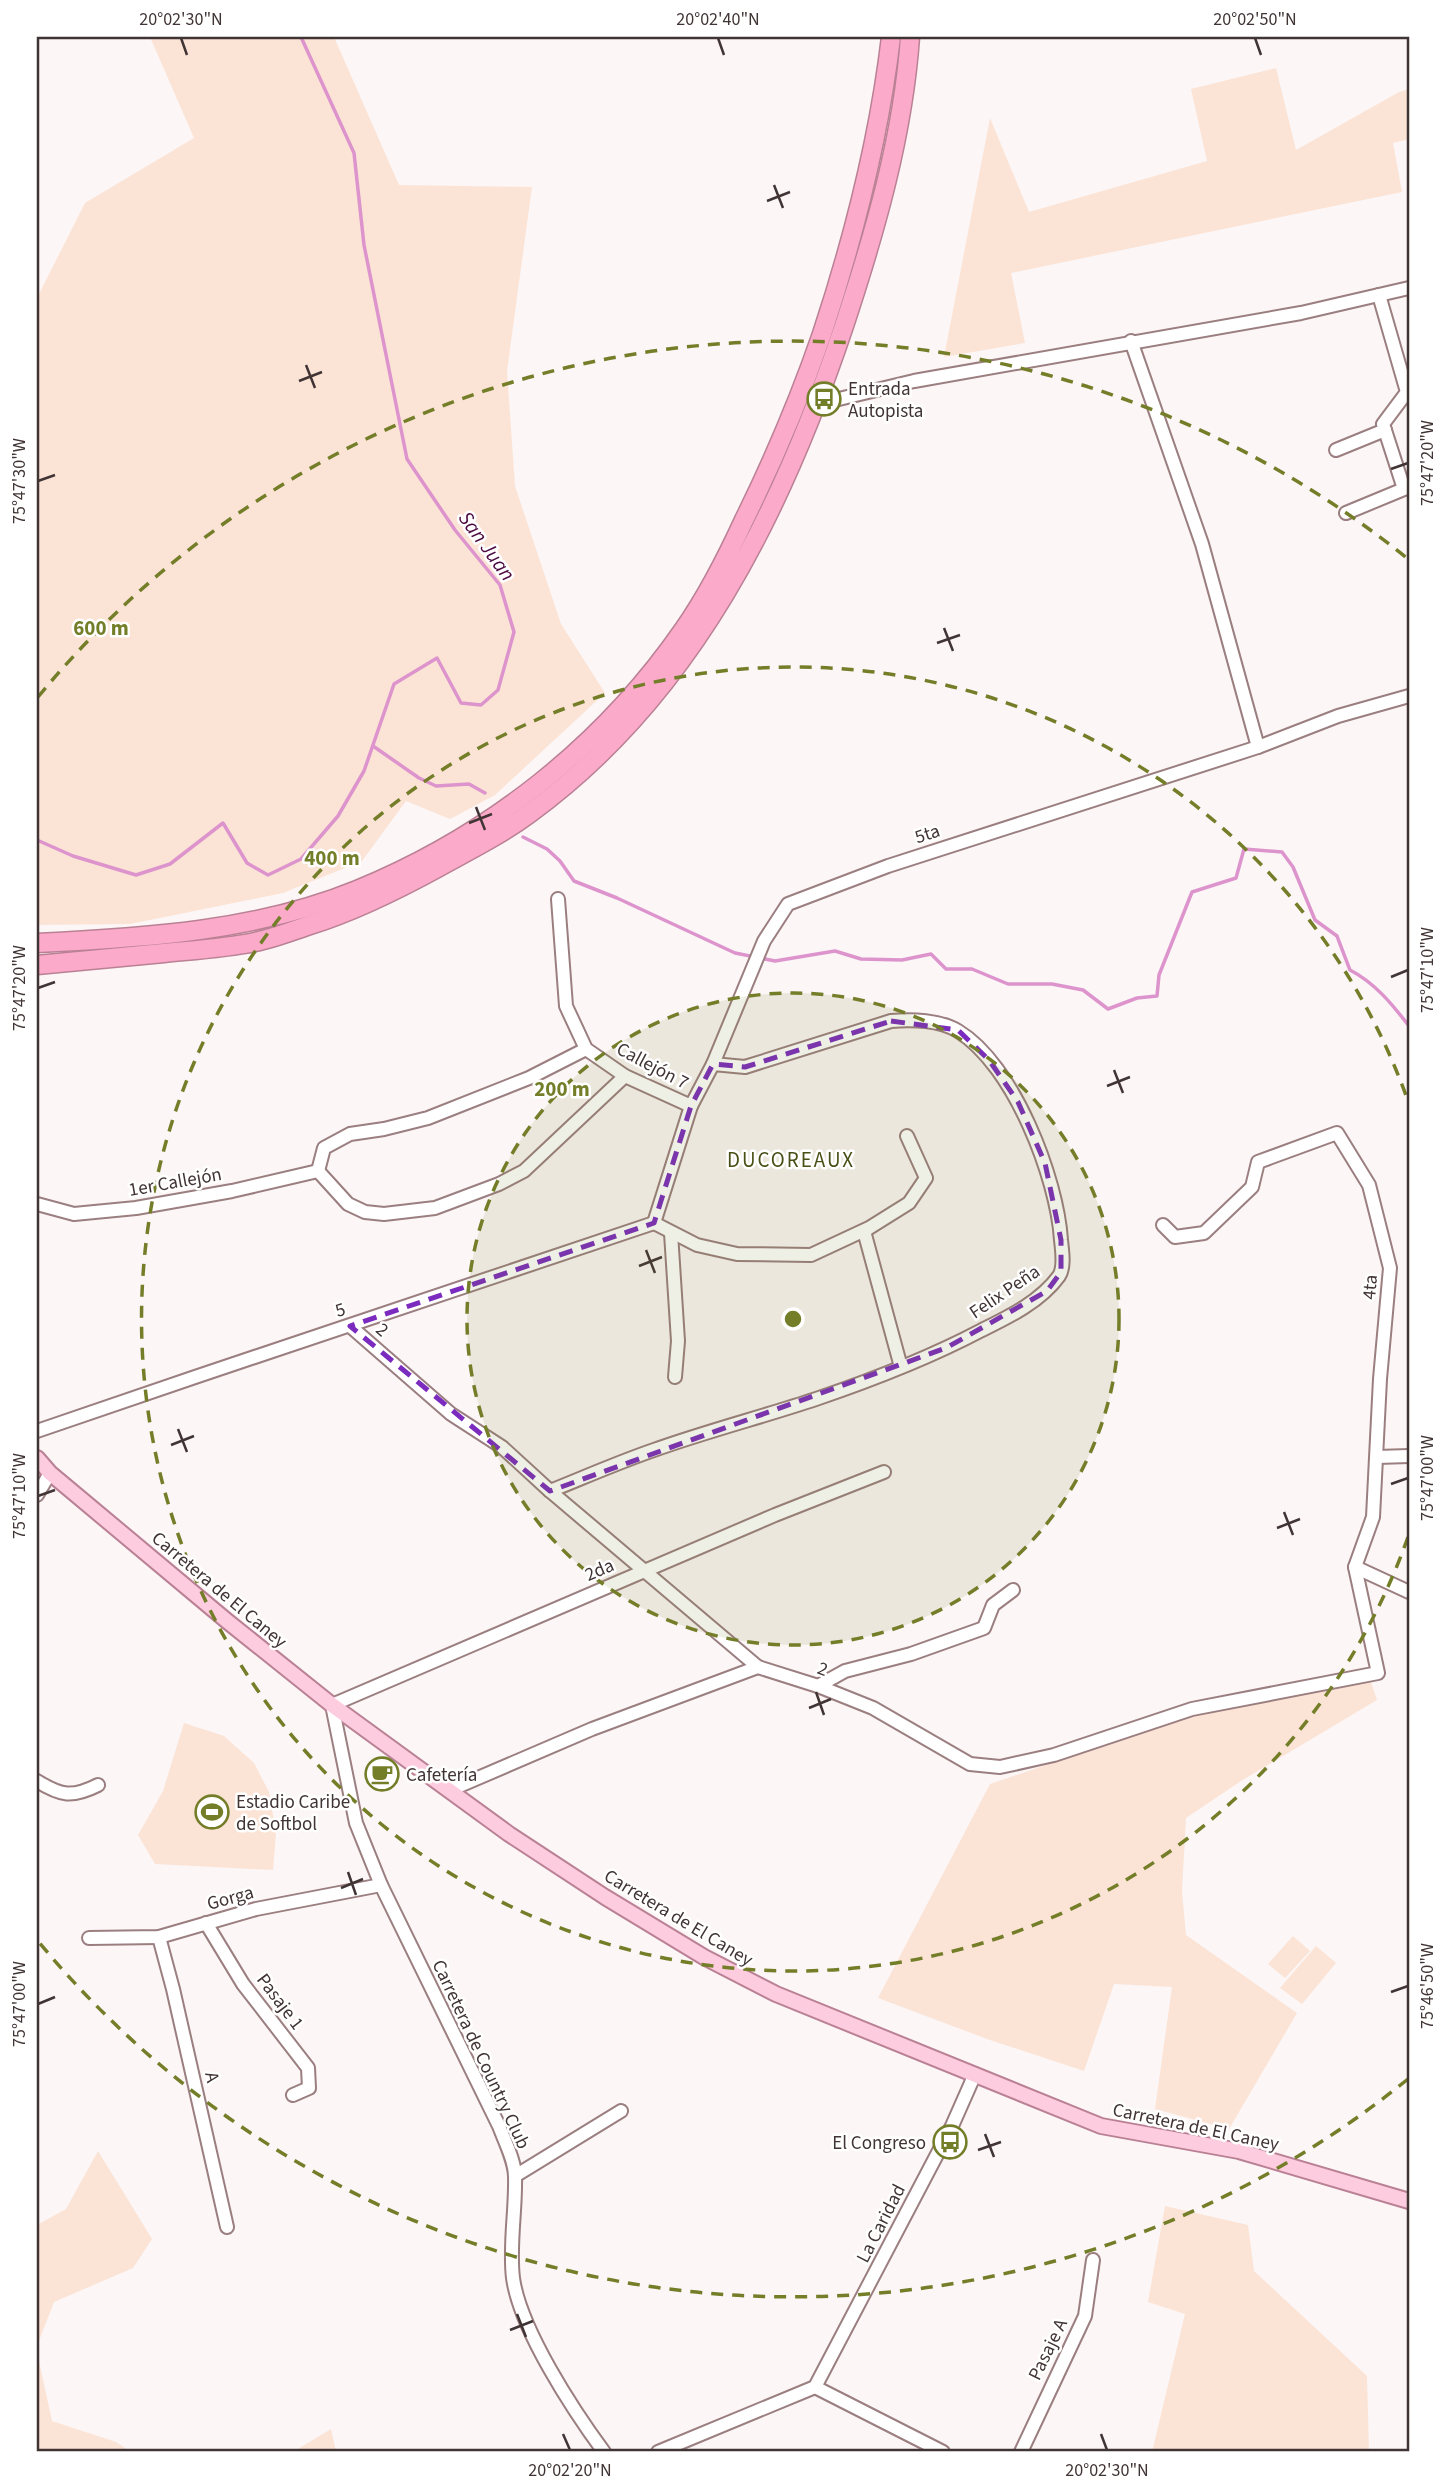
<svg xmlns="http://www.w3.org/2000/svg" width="1446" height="2489" font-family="'Source Sans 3',sans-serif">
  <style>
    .green { fill: #fbe4d6 }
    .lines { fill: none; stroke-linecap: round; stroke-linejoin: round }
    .stream { stroke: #dd94cd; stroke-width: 3.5 }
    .minor-casing { stroke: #9b7f80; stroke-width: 16 }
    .major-casing { stroke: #ba8195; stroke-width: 18 }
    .highway-casing { stroke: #ba8195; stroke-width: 21 }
    .minor { stroke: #fff; stroke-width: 12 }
    .major { stroke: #fdccdf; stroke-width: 14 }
    .highway { stroke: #fbaac9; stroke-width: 18 }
    .marked { fill: none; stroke: #7b2cbf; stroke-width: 5; stroke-dasharray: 14 9; stroke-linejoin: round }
    .ticks { fill: none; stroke: #413435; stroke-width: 2.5 }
    .ring { fill: none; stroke: #747e29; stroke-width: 3.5; stroke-dasharray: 12 9 }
    .labels { text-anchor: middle; stroke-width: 5; stroke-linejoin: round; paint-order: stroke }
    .poi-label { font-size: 19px; fill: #413435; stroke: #fff; text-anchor: start }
    .street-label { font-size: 19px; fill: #413435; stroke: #fff }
    .water-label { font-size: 21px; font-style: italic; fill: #4b0a42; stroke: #fff }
    .neighbourhood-label { font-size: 21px; letter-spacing: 2px; fill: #495016; stroke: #fff }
    .centre { fill: #747e29; stroke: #fff; stroke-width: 3.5 }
    .ring-label { font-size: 21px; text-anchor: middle; font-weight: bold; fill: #747e29; stroke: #fff; stroke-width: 5; stroke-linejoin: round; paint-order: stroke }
    .neatline { fill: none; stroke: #413435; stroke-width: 2.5 }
    .ticks-label { font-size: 18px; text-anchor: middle; fill: #413435 }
  </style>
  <rect width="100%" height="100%" fill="#fcf6f6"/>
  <!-- green -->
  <g class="green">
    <path d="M150,37H334L399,185L532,187L507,371L515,486L561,624L605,693L495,795L450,819L406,801L362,861L283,893L130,924L37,925V298L85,203L194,138Z"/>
    <path d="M1276,68L1296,150L1399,92L1409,89V139L1393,143L1402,192L1011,273L1025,343L944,357L990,118L1029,212L1207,161L1191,89Z"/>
    <path d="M1371,1682L1377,1700L1241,1781L1186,1818L1182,1891L1186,1935L1297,2013L1229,2129L1155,2109L1172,1987L1114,1984L1084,2071L987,2039L878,1998L990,1784L1194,1715Z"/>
    <path d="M184,1723L224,1736L254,1763L269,1792L276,1833L273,1870L155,1864L138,1835L163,1791Z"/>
    <path d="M1293,1936L1310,1951L1285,1978L1268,1964Z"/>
    <path d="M1316,1946L1336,1963L1302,2004L1280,1988Z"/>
    <path d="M98,2151L152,2239L133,2268L54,2302L37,2346V2225L66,2209Z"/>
    <path d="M1165,2206L1248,2225L1254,2271L1367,2376L1369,2452H1152L1185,2314L1148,2302Z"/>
    <path d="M37,2352L52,2421L116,2442L131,2452H37Z"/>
    <path d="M331,2429L336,2452H293Z"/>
  </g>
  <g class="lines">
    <!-- stream -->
    <g class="stream">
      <path d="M373,746L419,778L436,786L469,784L485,793"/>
      <path d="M523,837L547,849L560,861L574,881L617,898L735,953L775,961L835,951L861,959L902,960L931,954L946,969H972L1008,984H1052L1083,990L1108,1009L1137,998L1157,996L1159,975L1192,892L1236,878L1244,849L1282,852L1293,867L1315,920L1337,936L1350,970C1375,983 1392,1004 1409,1026"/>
      <path d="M37,840L73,856L136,875L170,864L223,823L247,863L268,875L301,859L338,816L364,771L394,684L437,658L461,703L481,705L498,690L514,632L500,585L455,530L407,459L364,245L354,153L301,37"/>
    </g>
    <defs>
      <g id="minor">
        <path d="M1131,341L1202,544L1258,747"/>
        <path d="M813,400L818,404L914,381L1301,313L1409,288"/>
        <path d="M1336,450L1385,430"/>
        <path d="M1346,513L1404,489L1383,424L1407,392L1379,295"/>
        <path d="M558,899L566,1006L586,1049L625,1076L691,1106"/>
        <path d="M318,1171L348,1204L365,1212L384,1214L435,1208L499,1184L524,1171L625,1076"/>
        <path d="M318,1171L324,1148L350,1134L384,1129L428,1118L529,1078L586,1049"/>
        <path d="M37,1204L74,1214L136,1208L232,1191L318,1171"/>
        <path d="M654,1223L691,1106L713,1064L764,941L788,904L888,866L1258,747L1338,716L1409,696"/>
        <path d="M654,1223L697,1245L737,1254L811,1255L869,1228L909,1203L926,1178L907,1136"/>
        <path d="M864,1231L901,1367"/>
        <path d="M671,1233L678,1341L675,1377"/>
        <path d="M350,1326L451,1414L502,1447L550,1491L758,1667L818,1686L873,1708L970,1764L1000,1767L1054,1755L1192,1709L1378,1673L1355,1567L1373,1517L1380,1379L1390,1268L1369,1185L1337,1133L1258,1162L1252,1187L1204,1233L1175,1237L1163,1225"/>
        <path d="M37,1431C242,1360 448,1293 654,1223"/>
        <path d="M1377,1457L1409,1456"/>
        <path d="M550,1491C585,1477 619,1462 654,1450C707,1431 762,1417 816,1399C872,1380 929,1358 982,1330C1009,1317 1041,1301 1059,1276C1065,1267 1062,1250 1061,1240C1057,1178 1014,1065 958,1031C940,1020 912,1019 891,1021L745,1067L713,1064"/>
        <path d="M37,1495L50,1473"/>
        <path d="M1355,1567L1409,1592"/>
        <path d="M818,1686L845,1671L911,1654L984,1628L993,1605L1013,1590"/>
        <path d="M37,1781C61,1796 72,1798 98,1785"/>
        <path d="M450,1790L592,1729L758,1667"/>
        <path d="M206,1923L243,1984L308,2068L309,2088L293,2095"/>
        <path d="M159,1937L173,1989L227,2227"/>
        <path d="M89,1938L159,1937L256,1909L381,1885"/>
        <path d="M515,2176L621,2111"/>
        <path d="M815,2387L943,2452"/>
        <path d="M604,2452C573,2410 520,2329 513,2278C509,2245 516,2210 515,2177C515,2161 505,2142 499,2126L381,1885L356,1823L332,1705L775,1515L884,1472"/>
        <path d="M658,2452L815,2387L952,2126L975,2074"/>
        <path d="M1021,2452L1085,2316L1093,2260"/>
      </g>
      <path id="major" d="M37,1458L50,1473L227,1621L332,1705L509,1834L605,1897L704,1957L776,1994L1101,2126L1239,2151L1409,2201"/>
      <g id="highway">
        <path d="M37,943C144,938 257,931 357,890C489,836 603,746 684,629C708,595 727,557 744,520C774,459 800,398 822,334C854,237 879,139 891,37"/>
        <path d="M37,965C79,961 121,957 164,953C194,950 226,948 255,942C274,938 292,931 310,925C355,911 397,890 439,867C470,850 502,834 530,813C692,695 782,511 844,326C875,232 903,136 910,37"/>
      </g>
    </defs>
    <!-- minor casing -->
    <use href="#minor" class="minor-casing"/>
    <!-- major casing -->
    <use href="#major" class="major-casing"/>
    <!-- highway casing -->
    <use href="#highway" class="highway-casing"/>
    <!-- minor -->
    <use href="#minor" class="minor"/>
    <!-- major -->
    <use href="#major" class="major"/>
    <!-- highway -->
    <use href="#highway" class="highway"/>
  </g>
  <!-- marked area -->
  <path class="marked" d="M891,1021L958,1030L989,1060L1018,1102L1045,1163L1061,1240V1272L1047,1291L946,1348L550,1491L350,1326L654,1223L691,1106L713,1064L745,1067Z"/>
  <!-- ticks -->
  <path class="ticks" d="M181,38L187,55M718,38L724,55M1255,38L1261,55M774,185L783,208M767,201L790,192M306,365L315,388M299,381L322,372M1391,469L1408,463M38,481L55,475M944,628L953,651M937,643L960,635M476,807L485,830M469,823L492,814M1391,977L1408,970M38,988L55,982M1114,1070L1123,1093M1107,1086L1130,1077M646,1250L655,1273M639,1266L662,1257M178,1429L187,1452M171,1445L194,1436M1391,1484L1408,1478M38,1496L55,1490M1284,1512L1293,1535M1277,1528L1300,1519M816,1692L824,1715M809,1708L831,1699M348,1872L356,1895M341,1888L363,1879M1391,1992L1408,1986M38,2004L55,1997M985,2134L994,2157M978,2150L1001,2142M517,2314L526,2337M510,2330L533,2321M563,2434L570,2450M1101,2434L1107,2450"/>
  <!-- distance rings -->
  <circle cx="793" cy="1319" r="326" fill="#747e29" fill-opacity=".12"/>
  <g class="ring">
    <circle cx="793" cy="1319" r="326"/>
    <path d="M1408 1537A652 652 0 1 1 1408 1101"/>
    <path d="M1408 2079A978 978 0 0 1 38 1941M38 697A978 978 0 0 1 1408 559"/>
  </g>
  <!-- icons -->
  <defs>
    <symbol id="bus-ring" viewBox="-11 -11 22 22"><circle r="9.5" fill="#fff" stroke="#747e29" stroke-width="1.5"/><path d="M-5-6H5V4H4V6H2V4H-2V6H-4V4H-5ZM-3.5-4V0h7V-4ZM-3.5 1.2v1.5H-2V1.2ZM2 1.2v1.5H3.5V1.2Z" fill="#747e29"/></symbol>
    <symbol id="cafe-ring" viewBox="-11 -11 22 22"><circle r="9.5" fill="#fff" stroke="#747e29" stroke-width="1.5"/><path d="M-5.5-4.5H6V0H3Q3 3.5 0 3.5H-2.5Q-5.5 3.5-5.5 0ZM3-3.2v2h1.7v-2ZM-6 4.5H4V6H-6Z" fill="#747e29"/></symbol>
    <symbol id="stadium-ring" viewBox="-11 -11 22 22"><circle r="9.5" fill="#fff" stroke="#747e29" stroke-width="1.5"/><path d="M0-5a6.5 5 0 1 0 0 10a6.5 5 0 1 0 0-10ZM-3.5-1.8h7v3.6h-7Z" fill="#747e29"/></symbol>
  </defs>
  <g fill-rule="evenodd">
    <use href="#bus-ring" x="805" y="380" width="38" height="38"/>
    <use href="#cafe-ring" x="363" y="1755" width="38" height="38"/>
    <use href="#stadium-ring" x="193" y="1793" width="38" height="38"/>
    <use href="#bus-ring" x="931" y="2123" width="38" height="38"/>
  </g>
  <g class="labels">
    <!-- poi labels -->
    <g class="poi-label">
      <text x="848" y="395">Entrada<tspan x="848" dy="22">Autopista</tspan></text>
      <text x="406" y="1781">Cafetería</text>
      <text x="236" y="1808">Estadio Caribe<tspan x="236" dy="22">de Softbol</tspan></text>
      <text x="926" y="2149" text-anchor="end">El Congreso</text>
    </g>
    <!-- street labels -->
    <g class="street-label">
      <text transform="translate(927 833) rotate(-18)" y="7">5ta</text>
      <text transform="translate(653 1065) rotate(28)" y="7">Callejón 7</text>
      <text transform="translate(175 1181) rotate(-10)" y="7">1er Callejón</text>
      <text transform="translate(1369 1287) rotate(-85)" y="7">4ta</text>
      <text transform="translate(1004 1291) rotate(-34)" y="7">Felix Peña</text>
      <text transform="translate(340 1309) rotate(-17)" y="7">5</text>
      <text transform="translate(383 1329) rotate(41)" y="7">2</text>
      <text transform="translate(599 1569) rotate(-23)" y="7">2da</text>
      <text transform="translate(220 1589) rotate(40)" y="7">Carretera de El Caney</text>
      <text transform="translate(823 1668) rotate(20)" y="7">2</text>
      <text transform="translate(230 1897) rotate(-15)" y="7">Gorga</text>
      <text transform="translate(679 1917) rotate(31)" y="7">Carretera de El Caney</text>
      <text transform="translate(281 2001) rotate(53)" y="7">Pasaje 1</text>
      <text transform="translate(482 2054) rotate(65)" y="7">Carretera de Country Club</text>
      <text transform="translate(213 2077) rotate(77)" y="7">A</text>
      <text transform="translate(1196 2126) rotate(12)" y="7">Carretera de El Caney</text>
      <text transform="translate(880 2223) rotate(-63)" y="7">La Caridad</text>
      <text transform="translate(1047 2349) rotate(-64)" y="7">Pasaje A</text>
    </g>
    <!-- water labels -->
    <g class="water-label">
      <text transform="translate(487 546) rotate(54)" y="7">San Juan</text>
    </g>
    <!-- neighbourhood labels -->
    <g class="neighbourhood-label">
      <text x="791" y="1167">DUCOREAUX</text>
    </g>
  </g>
  <circle cx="793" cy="1319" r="10" class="centre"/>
  <g class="ring-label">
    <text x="101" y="635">600 m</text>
    <text x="332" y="865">400 m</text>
    <text x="562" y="1096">200 m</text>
  </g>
  <!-- border -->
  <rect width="1446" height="2489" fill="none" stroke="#ffffff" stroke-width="77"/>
  <rect x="38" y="38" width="1370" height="2412" class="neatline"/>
  <g class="ticks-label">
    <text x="181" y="25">20°02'30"N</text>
    <text x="718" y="25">20°02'40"N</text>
    <text x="1255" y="25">20°02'50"N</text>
    <text transform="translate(1427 463) rotate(-90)" y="6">75°47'20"W</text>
    <text transform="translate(19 481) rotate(-90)" y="6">75°47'30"W</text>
    <text transform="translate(1427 970) rotate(-90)" y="6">75°47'10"W</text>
    <text transform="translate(19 988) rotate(-90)" y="6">75°47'20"W</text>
    <text transform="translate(1427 1478) rotate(-90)" y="6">75°47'00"W</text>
    <text transform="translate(19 1496) rotate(-90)" y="6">75°47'10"W</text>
    <text transform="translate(1427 1986) rotate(-90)" y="6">75°46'50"W</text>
    <text transform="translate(19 2004) rotate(-90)" y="6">75°47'00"W</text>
    <text x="570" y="2476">20°02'20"N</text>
    <text x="1107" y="2476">20°02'30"N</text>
  </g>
</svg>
